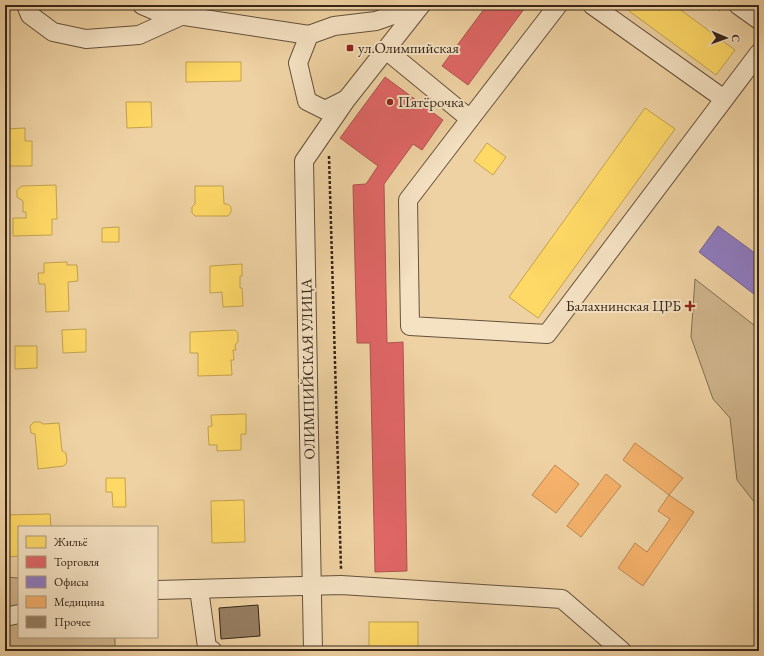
<svg xmlns="http://www.w3.org/2000/svg" width="764" height="656" font-family="'EB Garamond',serif">
  <style>
    .green { fill: #d0b58c; stroke: #836e52 }
    .homes { fill: #ffd966; stroke: #c3a34f }
    .shops { fill: #e06666; stroke: #ad534f }
    .offices { fill: #8e7cc3; stroke: #746290 }
    .health { fill: #f6b26b; stroke: #bc8852 }
    .building { fill: #967f61; stroke: #362619 }
    .lines { fill: none; stroke-linecap: round; stroke-linejoin: round }
    .minor-casing { stroke: #64513c; stroke-width: 20 }
    .path { stroke: #362619; stroke-width: 2.5; stroke-dasharray: 3 2; stroke-linecap: butt }
    .minor { stroke: #f5e2c3; stroke-width: 18 }
    .poi-dot { fill: #8f2418; stroke: #f5e2c3; stroke-width: 1.5 }
    .labels { text-anchor: middle; stroke-width: 4; stroke-linejoin: round; paint-order: stroke }
    .poi-label { font-size: 15px; fill: #362619; stroke: #f5e2c3; text-anchor: start }
    .street-label { font-size: 15px; fill: #362619; stroke: #f5e2c3 }
  </style>
  <rect width="100%" height="100%" fill="#efd2a3"/>
  <filter id="stains"><feTurbulence type="fractalNoise" baseFrequency=".005" numOctaves="4"/><feColorMatrix values="0 0 0 0 .2 0 0 0 0 .09 0 0 0 0 .02 0 0 0 .5 -.17"/></filter>
  <radialGradient id="worn" r=".72"><stop offset=".6" stop-color="#630" stop-opacity="0"/><stop offset="1" stop-color="#630" stop-opacity=".3"/></radialGradient>
  <!-- green -->
  <g class="green">
    <path d="M695,279L759,329V508L737,480L730,418L713,399L691,337Z"/>
    <path d="M5,577L19,578V637H115V651H5Z"/>
  </g>
  <!-- homes -->
  <g class="homes">
    <path d="M621,5H674L735,50L716,75Z"/>
    <path d="M186,62H241V81L186,82Z"/>
    <path d="M126,102H151L152,127L127,128Z"/>
    <path d="M645,108L675,129L538,318L509,297Z"/>
    <path d="M25,128V141H32V166H5V129Z"/>
    <path d="M487,143L506,157L493,175L474,161Z"/>
    <path d="M56,185L57,219H52V235L13,236V218H26V212H23V201L17,197V190L22,186Z"/>
    <path d="M195,186H223L224,204H228L231,207V212L228,216H195L192,213V207L195,204Z"/>
    <path d="M119,227V242H102V228Z"/>
    <path d="M67,262V265H77L78,281L68,282L69,311L46,312L45,284H39L38,273H44V263Z"/>
    <path d="M242,264V276H240V288H242L243,306L223,307L222,292L210,293V266Z"/>
    <path d="M86,329V352L63,353L62,330Z"/>
    <path d="M235,330L238,333V342L235,345L236,350H233L234,360H231L232,375L198,376V353H190V332Z"/>
    <path d="M15,346H37V368L15,369Z"/>
    <path d="M246,414V434H241V450L217,451V445H209L208,427L212,426L211,415Z"/>
    <path d="M34,422H40L43,424L59,423L62,451L66,453L67,462L64,466L38,469L35,434L31,433L30,426Z"/>
    <path d="M106,478H125L126,507H113L112,492H106Z"/>
    <path d="M244,500L245,542L212,543L211,501Z"/>
    <path d="M50,514L51,527H19V556L7,557L6,515Z"/>
    <rect x="369" y="622" width="49" height="29"/>
  </g>
  <!-- shops -->
  <g class="shops">
    <path d="M487,5H527L468,85L442,66Z"/>
    <path d="M385,77L443,120L422,150L413,144L384,184L387,343L403,342L407,571L375,572L370,343H357L353,185L366,184L378,166L340,138Z"/>
  </g>
  <!-- offices -->
  <path class="offices" d="M718,226L759,256V298L699,252Z"/>
  <!-- health -->
  <g class="health">
    <path d="M635,443L683,478L669,495L623,460Z"/>
    <path d="M555,465L579,484L556,513L532,495Z"/>
    <path d="M606,474L621,486L581,537L567,526Z"/>
    <path d="M669,495L694,512L643,586L618,568L635,543L647,552L670,519L658,511Z"/>
  </g>
  <!-- building -->
  <path class="building" d="M258,605L260,636L221,639L219,608Z"/>
  <g class="lines">
    <defs>
      <g id="minor">
        <path d="M26,5L30,15L53,32L86,39L139,35L181,16"/>
        <path d="M142,5L158,12L309,35"/>
        <path d="M592,5L724,99"/>
        <path d="M738,5L759,20"/>
        <path d="M386,50L470,119L558,5"/>
        <path d="M345,100L325,110L307,101L298,63L309,35L334,26L376,21L421,5"/>
        <path d="M470,119L408,200L410,326L547,334L759,53"/>
        <path d="M199,589L207,647L213,651"/>
        <path d="M157,590L341,585L562,599L622,651"/>
        <path d="M5,617L19,614"/>
        <path d="M313,651L304,161L346,100L421,5"/>
      </g>
    </defs>
    <!-- minor casing -->
    <use href="#minor" class="minor-casing"/>
    <!-- path -->
    <g class="path">
      <path d="M714,5L721,10"/>
      <path d="M329,156L341,569"/>
    </g>
    <!-- minor -->
    <use href="#minor" class="minor"/>
  </g>
  <!-- markers -->
  <g class="poi-dot">
    <rect x="346" y="44" width="8" height="8" rx="2"/>
    <circle cx="390" cy="102" r="4"/>
    <path d="M688 300h4v4h4v4h-4v4h-4v-4h-4v-4h4z"/>
  </g>
  <g class="labels">
    <!-- poi labels -->
    <g class="poi-label">
      <text x="358" y="53">ул.Олимпийская</text>
      <text x="398" y="107">Пятёрочка</text>
      <text x="681" y="311" text-anchor="end">Балахнинская ЦРБ</text>
    </g>
    <!-- street labels -->
    <g class="street-label">
      <text transform="translate(308 369) rotate(-91)" y="5">ОЛИМПИЙСКАЯ УЛИЦА</text>
    </g>
  </g>
  <!-- margin -->
  <rect width="764" height="656" fill="none" stroke="#efd2a3" stroke-width="20"/>
  <rect x="6" y="6" width="752" height="644" fill="none" stroke="#362619" stroke-width="2"/>
  <rect x="10" y="10" width="744" height="636" fill="none" stroke="#362619"/>
  <!-- legend -->
  <rect x="18" y="526" width="140" height="112" fill="#f5e2c3" stroke="#a9977f"/>
  <rect x="26" y="536" width="20" height="12" fill="#ffd966" stroke="#a9977f"/>
  <text x="54" y="546" font-size="12" fill="#362619">Жильё</text>
  <rect x="26" y="556" width="20" height="12" fill="#e06666" stroke="#a9977f"/>
  <text x="54" y="566" font-size="12" fill="#362619">Торговля</text>
  <rect x="26" y="576" width="20" height="12" fill="#8e7cc3" stroke="#a9977f"/>
  <text x="54" y="586" font-size="12" fill="#362619">Офисы</text>
  <rect x="26" y="596" width="20" height="12" fill="#f6b26b" stroke="#a9977f"/>
  <text x="54" y="606" font-size="12" fill="#362619">Медицина</text>
  <rect x="26" y="616" width="20" height="12" fill="#967f61" stroke="#a9977f"/>
  <text x="54" y="626" font-size="12" fill="#362619">Прочее</text>
  <!-- north arrow -->
  <g transform="translate(726 38) rotate(92)" stroke="#f5e2c3" stroke-width="3" paint-order="stroke">
  <path d="M0-3L7 15L0 10L-7 15Z" fill="#362619"/>
  <text y="-6" font-size="11" font-weight="bold" text-anchor="middle" fill="#362619">С</text>
  </g>
  <rect width="100%" height="100%" filter="url(#stains)"/>
  <rect width="100%" height="100%" fill="url(#worn)"/>
</svg>
